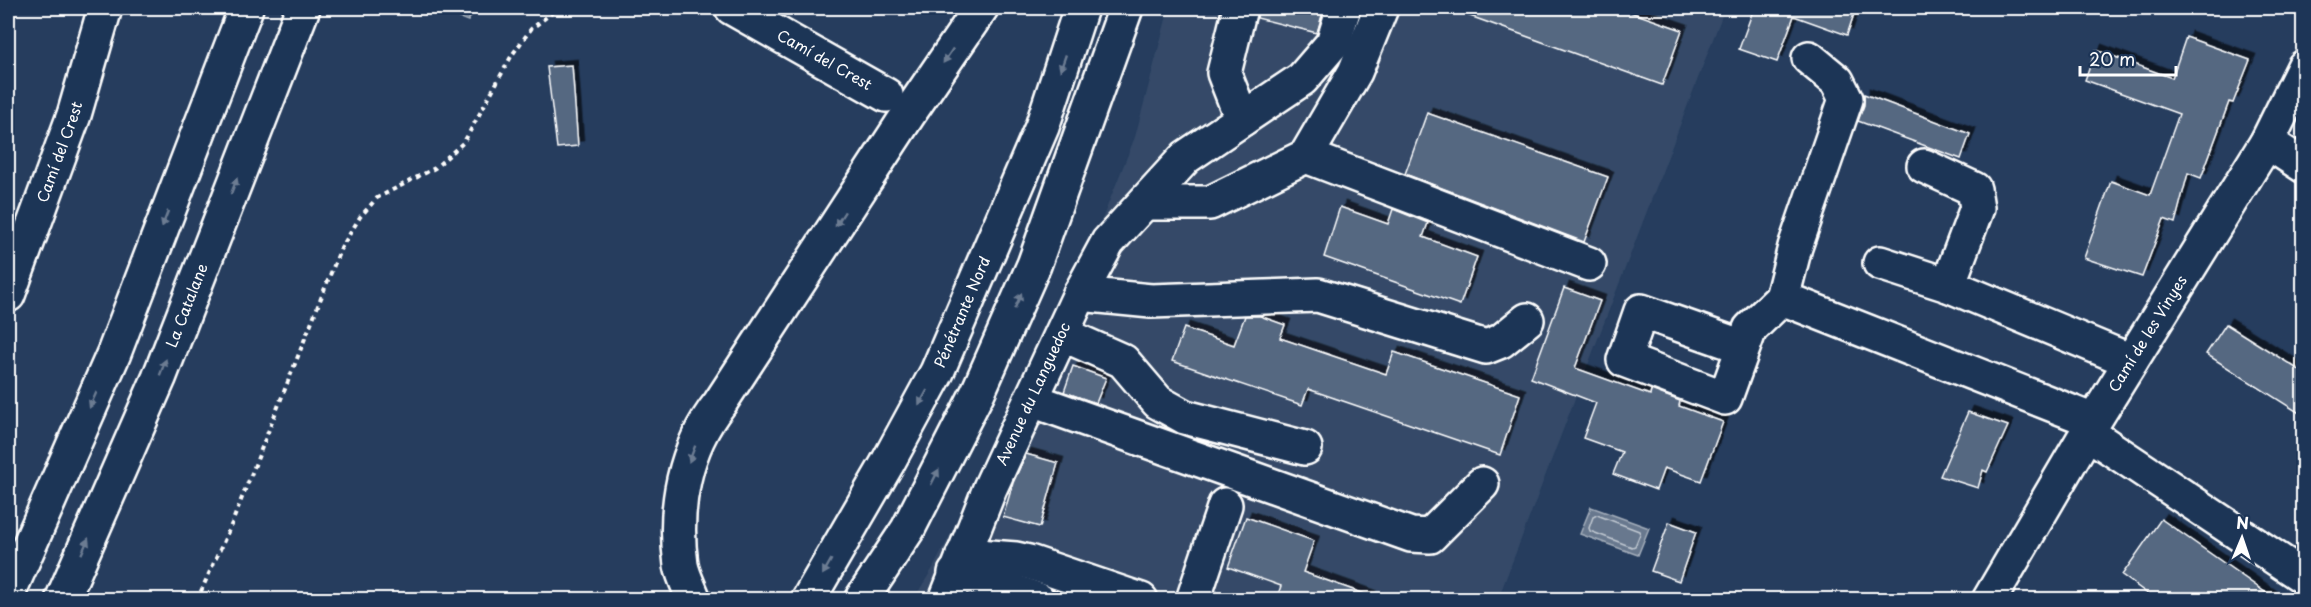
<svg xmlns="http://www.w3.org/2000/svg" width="2311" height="607" font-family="'Playpen Sans',sans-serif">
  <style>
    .built { fill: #344a68 }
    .water { fill: #67788e; stroke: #a4aebb; stroke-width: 1.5 }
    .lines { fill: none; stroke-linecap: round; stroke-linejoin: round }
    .shore { stroke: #c2c9d2; stroke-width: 1.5 }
    .building { fill: #556781; stroke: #fff; stroke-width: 1.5; filter: url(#shadow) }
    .minor-casing { stroke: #fff; stroke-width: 38 }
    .highway-casing { stroke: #fff; stroke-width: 38 }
    .path { stroke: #fff; stroke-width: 4; stroke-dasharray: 4.5 4.5; stroke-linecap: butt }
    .minor { stroke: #1d3557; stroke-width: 33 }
    .highway { stroke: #1d3557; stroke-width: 33 }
    .oneway { fill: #6c7c92 }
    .labels { text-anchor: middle; stroke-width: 4.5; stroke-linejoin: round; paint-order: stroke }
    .street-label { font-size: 15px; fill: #fff; stroke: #1d3557 }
  </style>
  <defs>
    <filter id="shadow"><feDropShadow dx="5.5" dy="-5.5" stdDeviation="0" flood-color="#0009"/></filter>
  </defs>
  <rect width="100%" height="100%" fill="#263d5e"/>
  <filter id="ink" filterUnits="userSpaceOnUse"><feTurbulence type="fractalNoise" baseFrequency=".0167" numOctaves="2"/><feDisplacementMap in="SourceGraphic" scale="12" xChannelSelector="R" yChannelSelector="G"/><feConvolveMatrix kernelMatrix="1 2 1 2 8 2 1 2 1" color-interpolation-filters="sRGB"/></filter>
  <g filter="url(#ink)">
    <!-- built -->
    <path class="built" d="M1169,8H1725L1498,599L913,600L933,568L1056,334L1135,137Z"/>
    <!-- water -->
    <g class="water">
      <path d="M449,8H476L468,21L450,14Z"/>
      <path d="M1591,507L1649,528L1638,555L1580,534Z"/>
    </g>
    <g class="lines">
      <!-- shore -->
      <path class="shore" d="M1597,515L1639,531L1640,534L1635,546L1632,547L1590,531L1589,528L1593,517Z"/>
    </g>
    <!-- building -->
    <g class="building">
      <path d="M1258,8H1324L1317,33L1257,18Z"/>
      <path d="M1457,8H1619L1682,30L1662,85L1456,11Z"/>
      <path d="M1754,8H1856L1847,35L1794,16L1777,62L1739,49Z"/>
      <path d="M2186,37L2250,60L2233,103L2229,102L2201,178L2188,173L2175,223L2164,219L2142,277L2084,258L2111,181L2150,195L2179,114L2085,80L2096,50L2172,78Z"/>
      <path d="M572,65L578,146L557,148L547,67Z"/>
      <path d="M1864,94L1970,134L1961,159L1858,121L1864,105Z"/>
      <path d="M1427,113L1608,177L1584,242L1405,174Z"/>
      <path d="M1340,207L1388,224L1393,209L1428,223L1423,237L1477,257L1460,305L1324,257Z"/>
      <path d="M1564,288L1600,301L1575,368L1650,395L1651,390L1680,401L1679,406L1723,422L1701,481L1664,468L1656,490L1613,474L1622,452L1583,438L1596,403L1531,378Z"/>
      <path d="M1245,316H1260L1285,325L1280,338L1386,374L1394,352L1520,395L1500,455L1308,389L1302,405L1172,361L1184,328L1234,345Z"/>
      <path d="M2226,324L2304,373V416L2206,354Z"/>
      <path d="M1073,366L1106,378L1096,403L1064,392Z"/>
      <path d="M1968,412L2008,426L1987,472L1983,470L1978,488L1940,476Z"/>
      <path d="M1026,454L1058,463L1040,527L1003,517L1013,483Z"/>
      <path d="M1246,517L1314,541L1303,572L1370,596L1369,600H1276L1281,586L1228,567Z"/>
      <path d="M2161,519L2211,554L2276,600H2156L2122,575Z"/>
      <path d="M1669,522L1696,532L1679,581L1651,571Z"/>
    </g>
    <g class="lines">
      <defs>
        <g id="minor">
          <path id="s1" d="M732,8L886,95"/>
          <path d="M1240,8L1224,73L1242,119"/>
          <path d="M1809,58L1837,81L1846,99L1795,247L1782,298L2094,421"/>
          <path d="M2267,142L2304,166"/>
          <path d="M1306,156L1589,264"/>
          <path d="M1924,166L1974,189L1977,208L1948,285"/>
          <path d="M1145,203H1210L1306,156L1355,72L1381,8"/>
          <path d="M1880,263L1948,285L2131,361"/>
          <path d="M1080,294L1151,301L1318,295L1486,347L1501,341L1527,320"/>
          <path id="s2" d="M8,295L74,115L105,8"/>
          <path d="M1062,334L1123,361L1158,402L1185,417L1305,448"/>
          <path d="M1743,347L1641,311L1624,360L1725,398L1750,329L1782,298"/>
          <path d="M1032,400L1411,535L1430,536L1482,484"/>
          <path d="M2088,433L2304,577"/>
          <path d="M963,555L1016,559L1029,562L1141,600"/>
          <path d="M955,573L986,581L1038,600"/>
          <path id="s3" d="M946,600L990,488L1080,294L1108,242L1186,157L1302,79L1333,43L1344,8"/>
          <path d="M1193,600L1225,505"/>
          <path id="s4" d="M1989,600L2094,421L2267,142L2304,67"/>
        </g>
        <g id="highway">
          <path d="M8,594L114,353L246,8"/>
          <path id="s5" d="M62,600L159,378L303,8"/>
          <path d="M694,600C690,589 683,576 681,565C673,508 684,448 720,403L908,115L981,8"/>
          <path id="s6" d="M808,600L887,464L937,372L1042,127L1081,8"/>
          <path d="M861,600L908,529L978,392L1034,265L1126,8"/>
        </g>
      </defs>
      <!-- minor casing -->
      <use href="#minor" class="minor-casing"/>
      <!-- highway casing -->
      <use href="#highway" class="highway-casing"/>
      <!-- path -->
      <path class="path" d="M197,600L232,523L340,250L360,217L377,198L435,168L464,142L512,55L531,29L558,8"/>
      <!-- minor -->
      <use href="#minor" class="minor"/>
      <!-- highway -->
      <use href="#highway" class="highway"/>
    </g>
    <!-- one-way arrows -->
    <defs><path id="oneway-solid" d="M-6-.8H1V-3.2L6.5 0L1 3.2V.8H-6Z" transform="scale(1.5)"/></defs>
    <g class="oneway">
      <use href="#oneway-solid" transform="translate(948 56) rotate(124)"/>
      <use href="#oneway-solid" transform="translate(1063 63) rotate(109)"/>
      <use href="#oneway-solid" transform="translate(234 186) rotate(-69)"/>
      <use href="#oneway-solid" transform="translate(165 219) rotate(111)"/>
      <use href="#oneway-solid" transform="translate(840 219) rotate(123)"/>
      <use href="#oneway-solid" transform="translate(1018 301) rotate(-66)"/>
      <use href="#oneway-solid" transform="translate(163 367) rotate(-69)"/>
      <use href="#oneway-solid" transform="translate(923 398) rotate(119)"/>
      <use href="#oneway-solid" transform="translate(93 400) rotate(114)"/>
      <use href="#oneway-solid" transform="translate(692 454) rotate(111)"/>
      <use href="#oneway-solid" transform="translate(935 477) rotate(-63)"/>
      <use href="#oneway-solid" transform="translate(85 546) rotate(-66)"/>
      <use href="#oneway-solid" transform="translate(827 567) rotate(120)"/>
    </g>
  </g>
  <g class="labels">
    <!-- street labels -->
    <g class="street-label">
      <text dy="5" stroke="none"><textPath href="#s1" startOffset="106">Camí del Crest</textPath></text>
      <text dy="5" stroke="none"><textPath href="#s2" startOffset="152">Camí del Crest</textPath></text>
      <text dy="5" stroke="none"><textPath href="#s5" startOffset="320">La Catalane</textPath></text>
      <text dy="5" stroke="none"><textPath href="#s6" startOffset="327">Pénétrante Nord</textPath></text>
      <text dy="5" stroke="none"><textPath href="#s4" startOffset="310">Camí de les Vinyes</textPath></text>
      <text dy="5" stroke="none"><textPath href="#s3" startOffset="224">Avenue du Languedoc</textPath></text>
    </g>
  </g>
  <!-- margin -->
  <rect width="2311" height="607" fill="none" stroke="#1d3557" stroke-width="30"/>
  <rect x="15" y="15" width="2281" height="577" fill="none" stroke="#fff" stroke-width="2" filter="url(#ink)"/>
  <!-- north arrow -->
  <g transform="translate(2242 538) rotate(2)" stroke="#1d3557" stroke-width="4.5" paint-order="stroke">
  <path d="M0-4.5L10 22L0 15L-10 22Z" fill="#ffffff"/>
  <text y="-9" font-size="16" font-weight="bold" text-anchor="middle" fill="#ffffff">N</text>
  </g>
  <!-- scale -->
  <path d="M2080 66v9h96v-9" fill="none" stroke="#ffffff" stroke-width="3"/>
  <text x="2089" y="66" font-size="18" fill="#ffffff" stroke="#1d3557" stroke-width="4.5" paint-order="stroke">20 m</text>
</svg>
